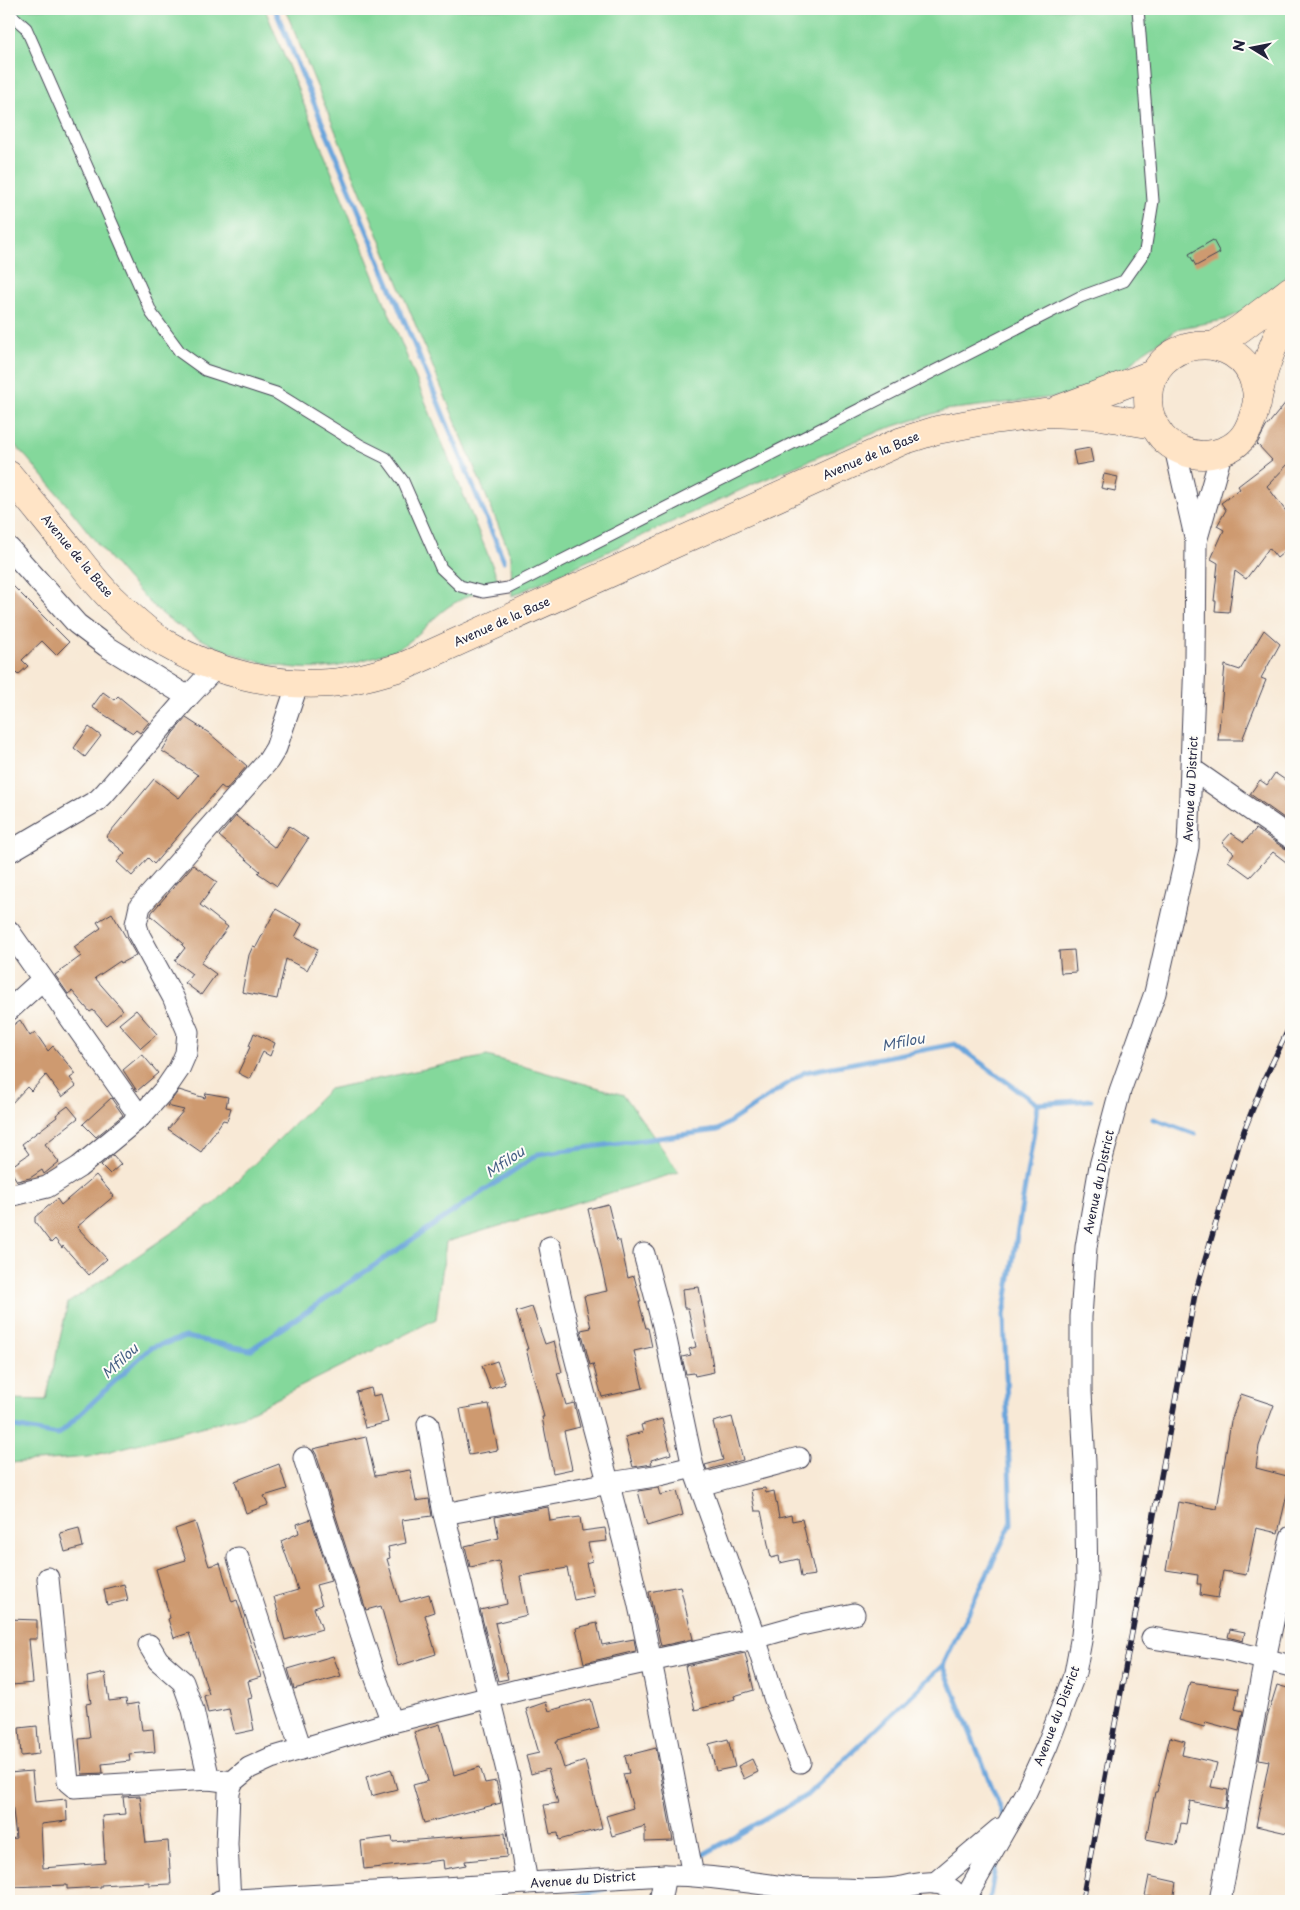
<svg xmlns="http://www.w3.org/2000/svg" width="1300" height="1910" font-family="'Playpen Sans',sans-serif">
  <style>
    .green { fill: #84d89b; stroke: #537d6b }
    .lines { fill: none; stroke-linecap: round; stroke-linejoin: round }
    .stream { stroke: #6ba5db; stroke-width: 5 }
    .building { fill: #ce9a70 }
    .lane-casing { stroke: #424052; stroke-width: 13 }
    .street-casing { stroke: #424052; stroke-width: 23 }
    .secondary-casing { stroke: #424052; stroke-width: 29 }
    .lane { stroke: #fff; stroke-width: 11 }
    .street { stroke: #fff; stroke-width: 21 }
    .secondary { stroke: #ffe4c6; stroke-width: 28 }
    .rail-casing { stroke: #22223b; stroke-width: 5.5 }
    .rail { stroke: #fdfcf7; stroke-width: 4; stroke-dasharray: 11; stroke-linecap: butt }
    .labels { text-anchor: middle; stroke-width: 4; stroke-linejoin: round; paint-order: stroke }
    .street-label { font-size: 12px; fill: #22223b; stroke: #fdfcf7 }
    .water-label { font-size: 14px; font-style: italic; fill: #435d83; stroke: #fdfcf7 }
  </style>
  <rect width="100%" height="100%" fill="#fdfcf7"/>
  <filter id="ink" filterUnits="userSpaceOnUse"><feTurbulence type="fractalNoise" baseFrequency=".02" numOctaves="2"/><feDisplacementMap in="SourceGraphic" scale="10" xChannelSelector="R" yChannelSelector="G"/><feConvolveMatrix kernelMatrix="1 2 1 2 8 2 1 2 1" color-interpolation-filters="sRGB"/></filter>
  <filter id="wash" filterUnits="userSpaceOnUse"><feTurbulence type="fractalNoise" baseFrequency=".0096" numOctaves="4" result="noise"/><feDisplacementMap in="SourceGraphic" scale="20" xChannelSelector="R" yChannelSelector="G"/><feGaussianBlur stdDeviation="1.12" result="paint"/><feColorMatrix in="noise" values="0 0 0 0 0 0 0 0 0 0 0 0 0 0 0 0 0 1.4 0 .05"/><feComposite in="paint" operator="in"/></filter>
  <g filter="url(#wash)">
    <rect width="100%" height="100%" fill="#f8e9d6"/>
    <!-- green -->
    <g class="green">
      <path d="M9,9H265L499,582C482,590 463,597 448,607C428,621 415,643 392,651C374,657 352,664 333,667C271,676 190,644 147,600C97,549 59,489 9,439Z"/>
      <path d="M285,9H1291V273L1256,306L1224,320L1180,328L1143,352L1121,373L1064,396L945,410L882,430L756,483L512,596L511,556Z"/>
      <path d="M487,1056L624,1095L679,1172L446,1242L436,1319L242,1416L88,1457L9,1463V1399L46,1400L68,1303L214,1204L329,1089Z"/>
    </g>
    <g class="lines">
      <!-- stream -->
      <g class="stream">
        <path d="M275,9L504,561"/>
        <path d="M1154,1119L1195,1134"/>
        <path d="M9,1426L58,1435L150,1348L186,1337L250,1350L538,1154L718,1130L805,1072L955,1044L1037,1104L1091,1100"/>
        <path d="M943,1665L1004,1817"/>
        <path d="M694,1860L807,1795L943,1665L1011,1524L1004,1315L1034,1131L1037,1104"/>
        <path d="M558,1901L608,1888"/>
        <path d="M989,1901L996,1862"/>
      </g>
    </g>
    <g id="blocks">
      <!-- building -->
      <g class="building">
        <path d="M1213,240L1220,253L1196,266L1189,254Z"/>
        <path d="M1291,396V461L1267,486L1291,518V546L1277,558L1269,548L1246,579L1235,571L1229,612L1215,611L1216,601H1214L1218,563L1211,559L1224,530L1217,526L1226,510L1221,503L1240,489L1238,486L1272,460L1257,444L1266,427Z"/>
        <path d="M1090,448L1093,462L1076,465L1073,451Z"/>
        <path d="M1104,474L1118,477L1115,491L1101,488Z"/>
        <path d="M9,582L69,642L56,655L42,641L22,660L28,666L18,675L12,669L9,672Z"/>
        <path d="M1264,630L1280,644L1261,678L1266,680L1242,740H1218L1225,665L1240,670Z"/>
        <path d="M103,692L114,700L118,696L149,722L140,733L136,730L133,733L92,707Z"/>
        <path d="M186,718L209,733L247,766L226,790L221,786L154,864L148,858L132,876L117,862L125,853L106,837L154,779L179,798L198,775L162,751L173,733Z"/>
        <path d="M89,727L101,736L85,757L74,748Z"/>
        <path d="M1275,773L1291,784V823L1250,794L1260,780L1267,785Z"/>
        <path d="M236,816L275,848L289,826L308,839L277,886L258,873L260,871L219,836Z"/>
        <path d="M1256,829L1284,848L1291,850V855L1286,862L1273,852L1250,877L1228,861L1234,853L1222,843L1231,833L1244,842Z"/>
        <path d="M193,865L217,882L200,905L228,927L201,963L216,974L201,995L185,983L192,974L175,961L185,948L182,945L183,943L151,916L152,912Z"/>
        <path d="M276,909L302,924L295,937L318,949L307,970L286,959L277,999L242,992L249,955L253,946L256,947Z"/>
        <path d="M112,913L136,955L121,963L120,961L95,978L123,1010L106,1025L93,1010L90,1012L72,991L68,994L55,975L81,956L74,947L101,928L97,922Z"/>
        <path d="M1074,950L1076,972L1061,973L1059,951Z"/>
        <path d="M136,1010L157,1034L141,1048L119,1024Z"/>
        <path d="M20,1020L30,1036L35,1032L48,1051L53,1046L76,1074L70,1078L76,1086L62,1097L46,1075L31,1091L27,1087L9,1106V1028Z"/>
        <path d="M254,1033L275,1043L270,1056L263,1052L250,1079L238,1073L250,1047L249,1046Z"/>
        <path d="M142,1054L158,1073L137,1091L123,1070Z"/>
        <path d="M179,1090L205,1098L206,1093L228,1097L226,1107L231,1108L227,1121L223,1120L201,1152L168,1129L184,1110L167,1106Z"/>
        <path d="M111,1098L123,1115L96,1137L83,1124Z"/>
        <path d="M68,1106L78,1118L45,1144L59,1162L44,1174L42,1170L30,1178L17,1181L9,1168L29,1154L22,1144L57,1117L56,1115Z"/>
        <path d="M113,1155L121,1164L110,1174L101,1165Z"/>
        <path d="M96,1175L114,1196L77,1227L107,1259L89,1275L63,1246L62,1248L55,1239L51,1243L35,1222V1217L57,1199L61,1205Z"/>
        <path d="M608,1204L617,1241H620L628,1278L634,1276L641,1302H639L646,1328H648L652,1347L634,1351L643,1388L602,1397L593,1364L590,1365L581,1330L591,1328L584,1296L607,1291L588,1209Z"/>
        <path d="M699,1287L714,1372L695,1376L694,1373L686,1374L682,1357L691,1355L689,1349L696,1347L688,1308H684L682,1289Z"/>
        <path d="M532,1307L545,1344L554,1341L562,1372L557,1373L566,1405L574,1403L580,1427L564,1431L572,1469L553,1473L542,1417H544L526,1349H528L516,1312Z"/>
        <path d="M497,1361L505,1384L490,1389L482,1366Z"/>
        <path d="M371,1388L373,1396L381,1394L388,1422L365,1428L356,1392Z"/>
        <path d="M1241,1394L1274,1405L1259,1446L1256,1468L1291,1477L1278,1533L1256,1528L1246,1575L1223,1571L1218,1598L1200,1595L1201,1584H1197L1198,1575L1166,1570L1178,1502L1217,1509L1231,1421Z"/>
        <path d="M489,1404L498,1450L469,1455L460,1409Z"/>
        <path d="M732,1417L743,1460L707,1470L705,1465L723,1460L713,1422Z"/>
        <path d="M662,1419L671,1454L651,1460L652,1464L633,1467L625,1437L643,1432L641,1425Z"/>
        <path d="M366,1437L375,1476L410,1470L416,1501L429,1499L432,1516L402,1520L406,1543L388,1547L390,1558L387,1559L400,1602L429,1594L434,1612L425,1615L436,1654L398,1666L381,1606L366,1610L316,1454L313,1449Z"/>
        <path d="M279,1464L287,1489L264,1496L268,1505L246,1513L235,1481Z"/>
        <path d="M658,1488L660,1495L677,1491L683,1515L647,1526L638,1491Z"/>
        <path d="M765,1488L766,1493L774,1491L779,1518L791,1515L792,1521L802,1519L815,1575L801,1577L798,1559L780,1563L779,1556L771,1558L761,1511H755L751,1490Z"/>
        <path d="M548,1507L550,1521L580,1517L582,1531L605,1528L607,1541L588,1543L592,1561L586,1563L594,1596L574,1600L567,1568L520,1576L527,1615L495,1623L508,1679L498,1681L480,1610L507,1604L499,1561L470,1567L465,1546L499,1538L495,1517Z"/>
        <path d="M311,1519L331,1581L316,1585L322,1605L314,1608L322,1629L285,1640L274,1597L298,1590L281,1541L299,1533L297,1524Z"/>
        <path d="M195,1522L209,1566L220,1563L232,1602L237,1600L261,1677L248,1681L252,1698L248,1699L254,1730L235,1734L229,1709L208,1713L204,1696L209,1694L189,1633L174,1638L168,1619L170,1618L156,1569L186,1560L175,1529Z"/>
        <path d="M79,1528L83,1547L65,1552L60,1533Z"/>
        <path d="M124,1584L128,1600L107,1605L104,1589Z"/>
        <path d="M680,1586L693,1639L661,1646L649,1592Z"/>
        <path d="M9,1619L37,1620V1639H29L33,1683L12,1685L9,1644Z"/>
        <path d="M597,1623L602,1645L634,1639L636,1651L584,1663L576,1628Z"/>
        <path d="M1230,1629L1245,1632L1243,1641L1228,1637Z"/>
        <path d="M745,1653L754,1690L734,1696L735,1699L695,1710L685,1666Z"/>
        <path d="M333,1656L341,1676L294,1689L288,1669Z"/>
        <path d="M105,1673L109,1701L126,1699L127,1705L138,1703L142,1730L153,1729L155,1752L129,1754L130,1761L102,1764L103,1773L82,1774L79,1739L90,1738L86,1704L91,1703L87,1677Z"/>
        <path d="M1190,1682L1239,1689L1235,1709L1243,1711L1239,1731L1206,1722L1204,1727L1179,1720Z"/>
        <path d="M1277,1685L1291,1689V1792L1289,1805L1291,1806V1834L1256,1826L1269,1761L1259,1759L1267,1718Z"/>
        <path d="M591,1699L599,1728L558,1740V1742H556L564,1768L585,1761L602,1828L559,1840L558,1833L550,1834L544,1805L558,1803L548,1769L531,1774L526,1756L539,1753L526,1709L546,1702L549,1711Z"/>
        <path d="M440,1724L454,1775L480,1767L485,1783L496,1781L501,1803L424,1823L413,1785L428,1781L414,1732Z"/>
        <path d="M37,1726L39,1754L21,1756L19,1728Z"/>
        <path d="M1170,1737L1185,1741L1182,1755L1217,1763L1211,1787L1228,1790L1225,1808L1190,1801L1186,1824L1181,1823L1177,1845L1146,1839L1155,1792H1157Z"/>
        <path d="M728,1739L735,1767L716,1771L709,1744Z"/>
        <path d="M656,1748L673,1841L645,1842V1826L612,1836L606,1816L633,1808L623,1774L629,1773L625,1756Z"/>
        <path d="M752,1759L758,1772L744,1779L738,1766Z"/>
        <path d="M391,1769L397,1789L371,1796L366,1777Z"/>
        <path d="M32,1771L35,1802L66,1799L67,1821L41,1824L43,1868L105,1863L102,1816L125,1814L123,1797L140,1796L146,1843L168,1841L171,1884L149,1885V1882L101,1885V1887L67,1889V1885L10,1887L9,1839L16,1838L9,1773Z"/>
        <path d="M505,1833L507,1857L465,1861L466,1865L444,1869L443,1860L364,1869L361,1841L392,1837L393,1842Z"/>
        <path d="M1149,1876L1176,1882L1173,1901L1145,1896Z"/>
      </g>
    </g>
  </g>
  <g filter="url(#ink)">
    <use href="#blocks" fill-opacity="0" stroke="#424052" stroke-width="1"/>
    <g class="lines">
      <defs>
        <path id="lane" d="M9,13L26,28L152,314L180,352L205,370L276,393L360,445L386,458L403,481L441,568L460,586L483,592L508,588L1080,297L1124,281L1145,251L1153,201L1138,9"/>
        <g id="street">
          <path d="M1197,538L1222,451"/>
          <path d="M9,548L77,624L106,646L188,697"/>
          <path d="M1192,769L1291,838"/>
          <path d="M9,852L98,800L104,794L188,697L216,667"/>
          <path d="M9,931L140,1117"/>
          <path d="M9,1010L42,980"/>
          <path d="M9,1196L47,1187L79,1167L140,1117L166,1088L179,1069L186,1053L188,1032L173,997L139,935L136,924L140,906L268,761L276,748L298,683"/>
          <path d="M550,1247C571,1355 604,1460 630,1567C655,1669 672,1772 693,1875"/>
          <path d="M644,1254L663,1325L693,1467L755,1638L775,1700L800,1762"/>
          <path d="M428,1424L444,1514L510,1783L527,1883"/>
          <path d="M304,1458L371,1665L392,1722"/>
          <path d="M700,1485L799,1458"/>
          <path d="M444,1514L610,1483L655,1476L693,1467"/>
          <path d="M238,1558L301,1749"/>
          <path d="M48,1578L68,1782L74,1787L209,1779L232,1782"/>
          <path d="M1152,1638L1228,1650L1291,1666"/>
          <path d="M149,1645L158,1660L183,1682L193,1710L209,1779"/>
          <path d="M935,1883L999,1829"/>
          <path d="M220,1901L665,1875C711,1875 750,1883 794,1888C809,1889 825,1889 840,1889C865,1890 888,1891 912,1885C934,1880 949,1882 962,1901"/>
          <path d="M230,1901L227,1844L229,1793L232,1782L249,1768L271,1758L392,1722L522,1689L755,1638L801,1625L854,1614"/>
          <path d="M660,1901L665,1875"/>
          <path d="M964,1901L1026,1792L1047,1746L1075,1673L1082,1635L1087,1584L1085,1463L1081,1392V1317L1086,1247L1100,1166L1120,1091L1155,993L1188,847L1195,659L1196,541L1175,448"/>
          <path d="M1220,1901L1265,1659L1291,1537"/>
        </g>
        <g id="secondary">
          <path d="M1214,346L1241,328L1291,290"/>
          <path d="M1257,404C1257,398 1257,391 1255,385C1241,326 1149,335 1148,399C1148,413 1153,426 1162,437C1172,448 1188,455 1203,455C1256,452 1253,410 1264,372C1271,349 1281,327 1291,305"/>
          <path d="M1059,409L1155,373"/>
          <path d="M9,475C31,501 52,528 74,554C86,569 97,584 111,598C128,614 146,632 166,644C215,673 274,687 330,683C355,681 381,673 404,666L902,441L937,430L984,421L1046,413L1095,415L1154,425"/>
        </g>
      </defs>
      <!-- lane casing -->
      <use href="#lane" class="lane-casing"/>
      <!-- street casing -->
      <use href="#street" class="street-casing"/>
      <!-- secondary casing -->
      <use href="#secondary" class="secondary-casing"/>
      <!-- lane -->
      <use href="#lane" class="lane"/>
      <!-- street -->
      <use href="#street" class="street"/>
      <!-- secondary -->
      <use href="#secondary" class="secondary"/>
      <defs>
        <path id="rail" d="M1082,1901L1195,1294L1240,1141L1265,1078L1291,1024"/>
      </defs>
      <!-- rail casing -->
      <use href="#rail" class="rail-casing"/>
      <!-- rail -->
      <use href="#rail" class="rail"/>
    </g>
  </g>
  <g class="labels">
    <!-- street labels -->
    <g class="street-label">
      <text transform="translate(871 456) rotate(-23)" y="4">Avenue de la Base</text>
      <text transform="translate(77 556) rotate(50)" y="4">Avenue de la Base</text>
      <text transform="translate(502 622) rotate(-24)" y="4">Avenue de la Base</text>
      <text transform="translate(1191 789) rotate(-87)" y="4">Avenue du District</text>
      <text transform="translate(1099 1182) rotate(-78)" y="4">Avenue du District</text>
      <text transform="translate(1057 1716) rotate(-69)" y="4">Avenue du District</text>
      <text transform="translate(583 1880) rotate(-4)" y="4">Avenue du District</text>
    </g>
    <!-- water labels -->
    <g class="water-label">
      <text transform="translate(903 1042) rotate(-11)" y="5">Mfilou</text>
      <text transform="translate(505 1162) rotate(-34)" y="5">Mfilou</text>
      <text transform="translate(120 1361) rotate(-43)" y="5">Mfilou</text>
    </g>
  </g>
  <!-- margin -->
  <rect width="1300" height="1910" fill="none" stroke="#fdfcf7" stroke-width="30"/>
  <!-- north arrow -->
  <g transform="translate(1252 48) rotate(280)" stroke="#fdfcf7" stroke-width="4" paint-order="stroke">
  <path d="M0-4L9 19L0 12L-9 19Z" fill="#22223b"/>
  <text y="-8" font-size="14" font-weight="bold" text-anchor="middle" fill="#22223b">N</text>
  </g>
</svg>
